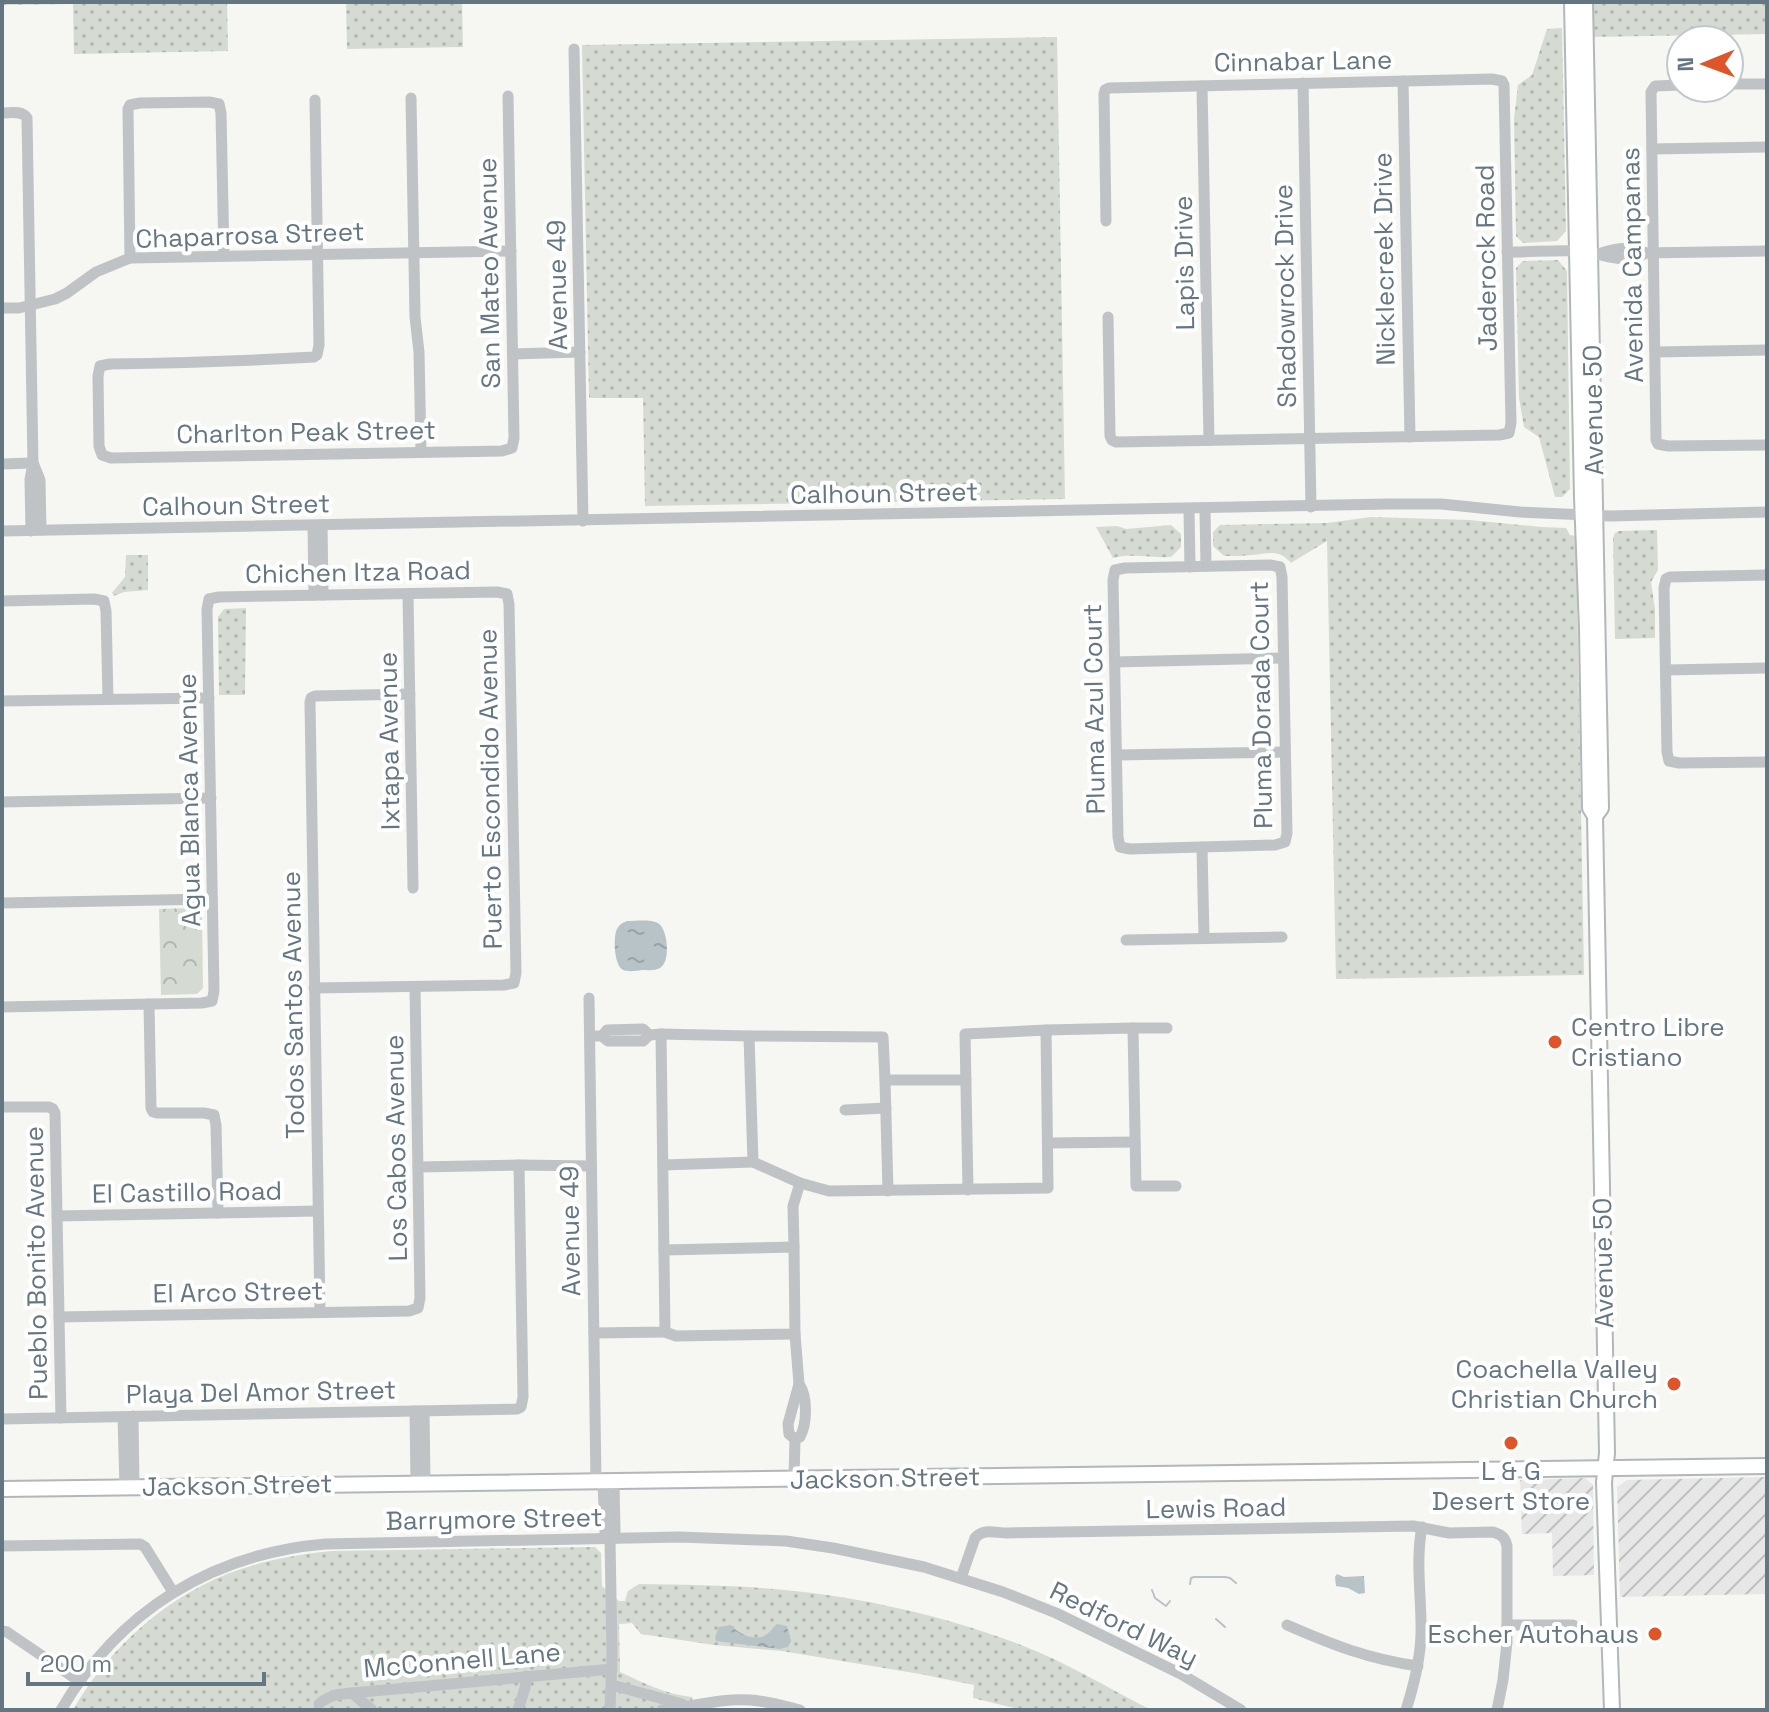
<svg xmlns="http://www.w3.org/2000/svg" width="1769" height="1712" font-family="'Space Grotesk',sans-serif">
  <style>
    .industrial { fill: url(#industrial-furrows) }
    .grass { fill: url(#grass-dots) }
    .park { fill: url(#park-crowns) }
    .water { fill: url(#water-ripples) }
    .lines { fill: none; stroke-linecap: round; stroke-linejoin: round }
    .stream { stroke: #b7c3c7; stroke-width: 2 }
    .major-casing { stroke: #b2b7ba; stroke-width: 18 }
    .minor { stroke: #bfc3c6; stroke-width: 11 }
    .major { stroke: #fff; stroke-width: 14 }
    .poi-dot { fill: #df5429; stroke: #fff; stroke-width: 3 }
    .labels { text-anchor: middle; stroke-width: 8; stroke-linejoin: round; paint-order: stroke }
    .street-label { font-size: 26px; fill: #657683; stroke: #fff }
    .poi-label { font-size: 26px; fill: #657683; stroke: #fff; text-anchor: end }
  </style>
  <defs>
    <pattern id="industrial-furrows" width="10" height="10" patternUnits="userSpaceOnUse" patternTransform="scale(2)"><rect width="10" height="10" fill="#e6e7e6"/><path d="M-1 1l2-2M0 10L10 0M9 11l2-2" fill="none" stroke="#bec0c0"/></pattern>
    <pattern id="grass-dots" width="8" height="8" patternUnits="userSpaceOnUse" patternTransform="scale(2)"><rect width="8" height="8" fill="#d5dbd2"/><path d="M2 2h.1M6 6h.1" fill="none" stroke="#b0b6b0" stroke-width="1.8" stroke-linecap="round"/></pattern>
    <pattern id="park-crowns" width="20" height="18" patternUnits="userSpaceOnUse" patternTransform="scale(2)"><rect width="20" height="18" fill="#d5dbd2"/><path d="M2 6a3 3 0 1 1 6 0M12 15a3 3 0 1 1 6 0" fill="none" stroke="#b0b6b0"/></pattern>
    <pattern id="water-ripples" width="26" height="14" patternUnits="userSpaceOnUse" patternTransform="scale(2)"><rect width="26" height="14" fill="#b7c3c7"/><path d="M2 4q2-2 4 0t4 0M15 11q2-2 4 0t4 0" fill="none" stroke="#98a3a7"/></pattern>
  </defs>
  <rect width="100%" height="100%" fill="#f6f6f2"/>
  <!-- industrial -->
  <g class="industrial">
    <path d="M1767,1477V1594L1620,1597L1617,1487L1627,1480Z"/>
    <path d="M1585,1478L1593,1485L1594,1575L1553,1576L1552,1533L1522,1534L1520,1480Z"/>
  </g>
  <!-- grass -->
  <g class="grass">
    <path d="M2,2H227L228,51L74,54L73,4L2,5Z"/>
    <path d="M346,2H462L463,47L347,49Z"/>
    <path d="M1591,2H1767V34L1591,37Z"/>
    <path d="M1562,28L1566,231L1557,241L1523,243L1516,236L1514,119L1518,85L1532,75L1547,29Z"/>
    <path d="M1057,37L1065,499L645,506L643,398H589L582,45Z"/>
    <path d="M1558,260L1567,271L1570,489L1562,497H1555L1539,437L1524,427L1519,398L1516,268L1523,261Z"/>
    <path d="M1371,517L1469,520L1542,527L1566,528L1570,535L1576,536L1584,975L1336,979L1327,541L1291,563C1280,549 1268,553 1252,555C1243,556 1233,556 1224,556L1213,546V532L1220,525L1327,523Z"/>
    <path d="M1171,525L1181,534V547L1171,557C1154,558 1127,553 1113,558L1096,527L1117,526L1126,529Z"/>
    <path d="M1657,530L1658,570L1651,582L1655,609V638L1615,639L1613,538L1615,533L1619,531Z"/>
    <path d="M126,555H148V590L124,592L114,596L112,593L125,577Z"/>
    <path d="M246,608L245,695H219L218,617L224,609Z"/>
    <path d="M595,1547L601,1553L602,1586L619,1601H625L628,1591L639,1584C688,1585 736,1585 785,1590C862,1597 948,1617 1021,1645C1066,1662 1108,1688 1151,1710H1022L973,1698L974,1685L920,1674L782,1651L714,1645L641,1634L632,1623L619,1624L620,1672C644,1683 665,1694 692,1697L694,1710H73C109,1647 171,1592 241,1569C271,1559 301,1554 332,1551Z"/>
  </g>
  <!-- park -->
  <path class="park" d="M196,908L202,915L203,988L197,994L161,995L159,909Z"/>
  <!-- water -->
  <g class="water">
    <path d="M627,921C636,921 650,919 658,923C668,929 671,962 660,968C655,971 648,970 642,970C636,971 628,972 623,970C614,965 613,937 617,929C620,924 622,923 627,921Z"/>
    <path d="M1337,1574L1344,1577L1364,1576L1365,1593L1359,1594L1348,1588L1336,1586L1335,1577Z"/>
    <path d="M777,1624L787,1626L791,1641L788,1647L780,1649L716,1641L715,1637L719,1627L731,1625C736,1632 751,1640 761,1637C767,1636 773,1628 777,1624Z"/>
  </g>
  <g class="lines">
    <!-- stream -->
    <g class="stream">
      <path d="M1190,1584L1191,1578L1194,1577H1225L1230,1578L1236,1583"/>
      <path d="M1152,1590L1155,1598L1166,1606L1170,1601"/>
      <path d="M1216,1619L1225,1627"/>
    </g>
    <defs>
      <g id="major">
        <path d="M1572,2L1582,497L1587,629L1590,808L1595,816L1607,1453L1604,1482L1612,1710"/>
        <path d="M1585,2L1601,808L1595,816"/>
        <path d="M2,1489L1767,1466"/>
      </g>
    </defs>
    <!-- major casing -->
    <use href="#major" class="major-casing"/>
    <!-- minor -->
    <g class="minor">
      <path d="M574,49L583,521"/>
      <path d="M1403,81L1410,437"/>
      <path d="M1303,83L1311,507"/>
      <path d="M1729,84H1767"/>
      <path d="M1681,85L1655,86L1651,92L1656,440L1658,444L1668,446L1767,445"/>
      <path d="M1202,86L1209,440"/>
      <path d="M411,98L415,317L419,352L421,452"/>
      <path d="M315,100L319,345L317,355L314,357C246,361 178,363 110,364L100,366L98,376L99,446L102,455L111,458L502,451L512,448L514,438L508,96"/>
      <path d="M2,113C10,113 22,110 27,118L33,463L30,480L31,531"/>
      <path d="M1652,149L1767,147"/>
      <path d="M1106,221L1104,94L1105,90L1109,88L1492,79L1502,81L1504,85L1511,423L1509,433L1499,435L1116,442L1112,440L1110,436L1108,317"/>
      <path d="M1507,252C1531,252 1555,250 1578,251C1603,252 1622,267 1646,253"/>
      <path d="M1599,254C1615,248 1631,246 1646,253L1767,251"/>
      <path d="M130,258L128,109L130,105L140,103L209,102L219,104L221,113L224,256"/>
      <path d="M2,308H19L55,299L67,293L96,272L130,258L511,251"/>
      <path d="M1656,352L1767,350"/>
      <path d="M513,354L580,352"/>
      <path d="M2,464L33,463"/>
      <path d="M34,465L40,480L41,530"/>
      <path d="M1189,509L1190,567"/>
      <path d="M1205,509L1206,566"/>
      <path d="M322,525L323,595"/>
      <path d="M313,526L314,595"/>
      <path d="M2,531L1388,504H1441L1520,512L1610,516L1767,512"/>
      <path d="M1270,565L1280,567L1282,577L1287,833L1285,842L1275,845L1130,849L1120,847L1118,837L1113,580L1115,570L1125,568Z"/>
      <path d="M1767,575L1670,577L1666,579L1664,588L1667,752L1669,761L1679,763L1767,762"/>
      <path d="M408,594L413,888"/>
      <path d="M2,601L94,599L104,601L106,611L108,699"/>
      <path d="M1115,662L1283,658"/>
      <path d="M1666,670L1767,668"/>
      <path d="M2,701L209,698"/>
      <path d="M1117,755L1285,752"/>
      <path d="M2,802L211,798"/>
      <path d="M1202,847L1204,938"/>
      <path d="M2,903L212,899"/>
      <path d="M1126,940L1282,937"/>
      <path d="M589,998L596,1482"/>
      <path d="M149,1004L151,1108L153,1112L157,1113H204L214,1115L216,1125L218,1213"/>
      <path d="M2,1007L202,1003L212,1001L214,991L207,609L209,599L219,597L497,592L507,594L509,604L516,973L514,983L504,985L314,988"/>
      <path d="M1133,1028H1167"/>
      <path d="M1046,1030L1133,1028L1136,1186H1176"/>
      <path d="M661,1034L749,1036L753,1162L663,1165"/>
      <path d="M594,1036H602L608,1041H643L649,1035"/>
      <path d="M749,1036L883,1037L885,1080"/>
      <path d="M2,1107H49L53,1109L55,1113L61,1418"/>
      <path d="M845,1110L886,1108"/>
      <path d="M1048,1143L1135,1142"/>
      <path d="M753,1162L800,1183L829,1191L1048,1188L1046,1030L965,1034L968,1190"/>
      <path d="M418,1167L519,1165L591,1166"/>
      <path d="M888,1191L885,1080H966"/>
      <path d="M57,1216L318,1211"/>
      <path d="M794,1247L793,1206L800,1183"/>
      <path d="M664,1250L794,1247L795,1334L676,1336L665,1332"/>
      <path d="M320,1312L310,702L311,698L315,696L410,694"/>
      <path d="M59,1317L409,1311L418,1308L420,1298L415,987"/>
      <path d="M594,1333L665,1332L661,1034L649,1035L643,1029L607,1030L602,1036"/>
      <path d="M415,1411L416,1482"/>
      <path d="M424,1411L425,1482"/>
      <path d="M133,1416L134,1487"/>
      <path d="M123,1417L125,1487"/>
      <path d="M2,1419L517,1409L521,1407L523,1397L519,1165"/>
      <path d="M795,1439L800,1437C807,1424 808,1397 799,1384L795,1334"/>
      <path d="M794,1479L795,1439L789,1434L788,1424L799,1384"/>
      <path d="M603,1482L605,1532L610,1539L612,1656L610,1710"/>
      <path d="M610,1539L615,1532L614,1482"/>
      <path d="M2,1546L140,1544L145,1547L173,1592"/>
      <path d="M961,1578L975,1538C983,1528 996,1533 1007,1533L1413,1526L1449,1533L1493,1532C1502,1535 1505,1537 1507,1546V1642L1503,1680L1497,1710"/>
      <path d="M1287,1625C1333,1645 1368,1659 1418,1666"/>
      <path d="M1507,1625H1573"/>
      <path d="M2,1631L7,1632L79,1681"/>
      <path d="M612,1685L682,1704"/>
      <path d="M352,1693L372,1710"/>
      <path d="M319,1704C329,1695 339,1694 352,1693L612,1669"/>
      <path d="M61,1710C119,1611 211,1554 325,1544L680,1537L786,1541L833,1548L924,1567L1003,1592L1056,1613L1181,1674L1241,1710"/>
      <path d="M518,1710L525,1688L526,1676"/>
      <path d="M662,1710C691,1707 720,1698 750,1700C767,1701 784,1706 800,1710"/>
      <path d="M1406,1710C1414,1685 1420,1661 1421,1635C1422,1599 1415,1562 1422,1527"/>
    </g>
    <!-- major -->
    <use href="#major" class="major"/>
  </g>
  <!-- markers -->
  <g class="poi-dot">
    <circle cx="1555" cy="1042" r="8"/>
    <circle cx="1674" cy="1384" r="8"/>
    <circle cx="1511" cy="1443" r="8"/>
    <circle cx="1655" cy="1634" r="8"/>
  </g>
  <g class="labels">
    <!-- street labels -->
    <g class="street-label">
      <text transform="translate(1303 61) rotate(-1)" y="9">Cinnabar Lane</text>
      <text transform="translate(250 235) rotate(-2)" y="9">Chaparrosa Street</text>
      <text transform="translate(1486 258) rotate(-91)" y="9">Jaderock Road</text>
      <text transform="translate(1384 259) rotate(-91)" y="9">Nicklecreek Drive</text>
      <text transform="translate(1184 263) rotate(-91)" y="9">Lapis Drive</text>
      <text transform="translate(1632 265) rotate(-91)" y="9">Avenida Campanas</text>
      <text transform="translate(489 273) rotate(-91)" y="9">San Mateo Avenue</text>
      <text transform="translate(557 285) rotate(-91)" y="9">Avenue 49</text>
      <text transform="translate(1285 296) rotate(-91)" y="9">Shadowrock Drive</text>
      <text transform="translate(1593 410) rotate(-91)" y="9">Avenue 50</text>
      <text transform="translate(306 432) rotate(-1)" y="9">Charlton Peak Street</text>
      <text transform="translate(884 493) rotate(-1)" y="9">Calhoun Street</text>
      <text transform="translate(236 505) rotate(-1)" y="9">Calhoun Street</text>
      <text transform="translate(358 572) rotate(-1)" y="9">Chichen Itza Road</text>
      <text transform="translate(1261 705) rotate(-91)" y="9">Pluma Dorada Court</text>
      <text transform="translate(1094 709) rotate(-91)" y="9">Pluma Azul Court</text>
      <text transform="translate(389 741) rotate(-91)" y="9">Ixtapa Avenue</text>
      <text transform="translate(490 789) rotate(-91)" y="9">Puerto Escondido Avenue</text>
      <text transform="translate(189 800) rotate(-91)" y="9">Agua Blanca Avenue</text>
      <text transform="translate(293 1005) rotate(-91)" y="9">Todos Santos Avenue</text>
      <text transform="translate(396 1148) rotate(-91)" y="9">Los Cabos Avenue</text>
      <text transform="translate(187 1192) rotate(-1)" y="9">El Castillo Road</text>
      <text transform="translate(570 1231) rotate(-91)" y="9">Avenue 49</text>
      <text transform="translate(36 1263) rotate(-91)" y="9">Pueblo Bonito Avenue</text>
      <text transform="translate(1603 1263) rotate(-91)" y="9">Avenue 50</text>
      <text transform="translate(238 1292) rotate(-1)" y="9">El Arco Street</text>
      <text transform="translate(261 1392) rotate(-1)" y="9">Playa Del Amor Street</text>
      <text transform="translate(885 1478) rotate(-1)" y="9">Jackson Street</text>
      <text transform="translate(237 1485) rotate(-1)" y="9">Jackson Street</text>
      <text transform="translate(1216 1508) rotate(-1)" y="9">Lewis Road</text>
      <text transform="translate(494 1519) rotate(-1)" y="9">Barrymore Street</text>
      <text transform="translate(1124 1624) rotate(26)" y="9">Redford Way</text>
      <text transform="translate(462 1660) rotate(-5)" y="9">McConnell Lane</text>
    </g>
    <!-- poi labels -->
    <g class="poi-label">
      <text x="1571" y="1036" text-anchor="start">Centro Libre<tspan x="1571" dy="30">Cristiano</tspan></text>
      <text x="1658" y="1378">Coachella Valley<tspan x="1658" dy="30">Christian Church</tspan></text>
      <text x="1511" y="1480" text-anchor="middle">L &amp; G<tspan x="1511" dy="30">Desert Store</tspan></text>
      <text x="1639" y="1643">Escher Autohaus</text>
    </g>
  </g>
  <!-- border -->
  <rect width="1769" height="1712" fill="none" stroke="#657683" stroke-width="8"/>
  <!-- north arrow -->
  <g transform="translate(1705 64) rotate(269)"><circle r="38" fill="#ffffff" stroke="#c1c8cd" stroke-width="2"/>
  <path d="M0-6L14 30L0 20L-14 30Z" fill="#df5429"/>
  <text y="-12" font-size="22" font-weight="bold" text-anchor="middle" fill="#657683">N</text>
  </g>
  <!-- scale -->
  <path d="M28 1672v12h236v-12" fill="none" stroke="#657683" stroke-width="4"/>
  <text x="40" y="1672" font-size="24" fill="#657683" stroke="#ffffff" stroke-width="6" paint-order="stroke">200 m</text>
</svg>
